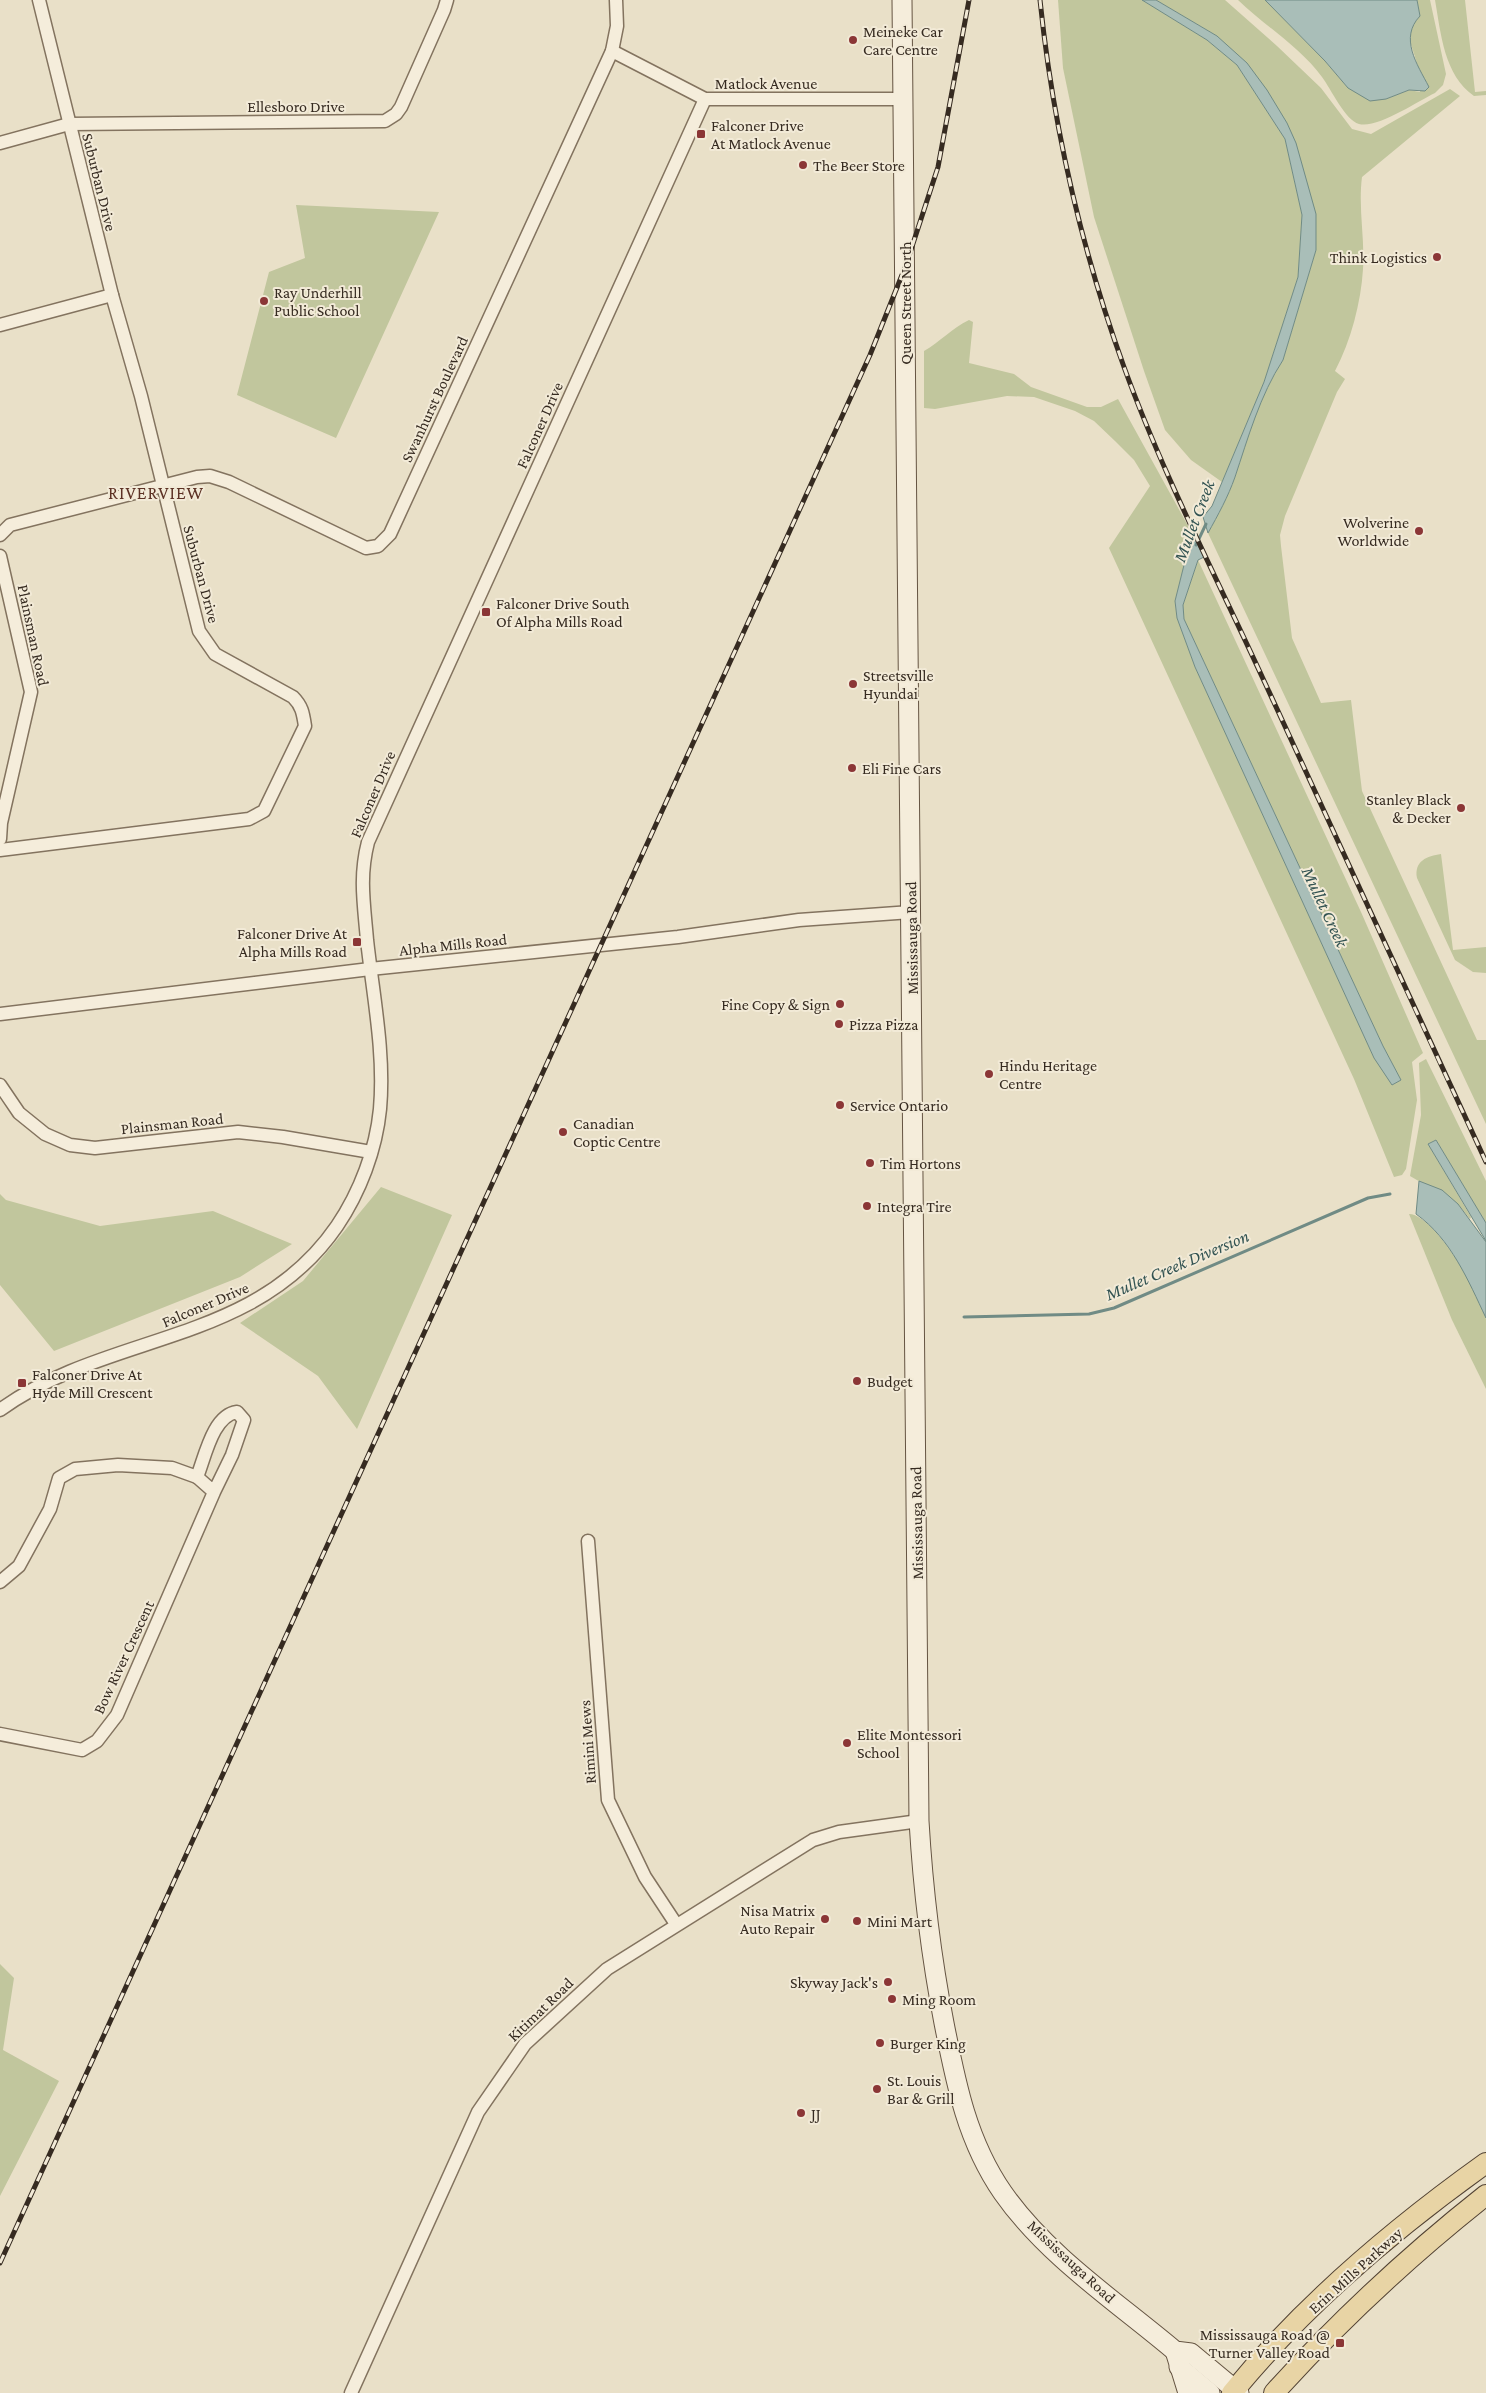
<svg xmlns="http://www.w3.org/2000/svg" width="1486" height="2393" font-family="'Crimson Pro',serif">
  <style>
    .green { fill: #c1c69d }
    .water { fill: #a9beb8; stroke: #708b85 }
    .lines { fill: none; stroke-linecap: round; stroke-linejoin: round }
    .stream { stroke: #708b85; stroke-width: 3 }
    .street-casing { stroke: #83735f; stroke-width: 15 }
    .secondary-casing { stroke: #655442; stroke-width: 21 }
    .primary-casing { stroke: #524233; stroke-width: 22 }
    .street { stroke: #f5eddb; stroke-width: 12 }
    .secondary { stroke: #f5eddb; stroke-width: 19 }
    .primary { stroke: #e8d4a5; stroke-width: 20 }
    .rail-casing { stroke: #362b21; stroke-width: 5 }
    .rail { stroke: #f2ead7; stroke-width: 3; stroke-dasharray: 9; stroke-linecap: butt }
    .poi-dot { fill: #8b3636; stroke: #f2ead7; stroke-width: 2 }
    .labels { text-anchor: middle; stroke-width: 4; stroke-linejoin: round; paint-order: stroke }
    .poi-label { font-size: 16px; fill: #362b21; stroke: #f2ead7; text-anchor: start }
    .street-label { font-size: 16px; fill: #362b21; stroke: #f2ead7 }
    .neighbourhood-label { font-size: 18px; letter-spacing: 1px; fill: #5d3225; stroke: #f2ead7 }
    .water-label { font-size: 18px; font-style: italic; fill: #325352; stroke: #f2ead7 }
  </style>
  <rect width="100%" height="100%" fill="#e9e0c8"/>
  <!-- green -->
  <g class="green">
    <path d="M1058,0H1142L1207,40L1237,65L1285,139L1302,215L1298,277L1264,382L1222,482L1191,460L1165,430L1144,371L1094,217L1063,68Z"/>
    <path d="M1156,0H1225L1277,46L1321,88L1352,129L1371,134L1450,89L1460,96L1362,177C1358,208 1365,238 1363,269C1361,302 1351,341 1335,371L1345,379L1337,392L1285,516L1280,535L1281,546L1292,638L1321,703L1351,700L1362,791L1477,1040H1486V1124L1208,533C1218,515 1228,497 1235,477C1247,438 1260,395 1283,360L1316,250L1295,143L1217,36Z"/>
    <path d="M1238,0H1265L1325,61L1348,88L1386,99L1409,90L1420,92C1419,83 1419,73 1417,64C1412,43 1402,34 1420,16L1417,0H1430L1446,74L1443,85L1435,93C1418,101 1377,129 1359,124C1345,120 1331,89 1322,77C1300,47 1265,26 1238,0Z"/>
    <path d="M1435,0H1465L1475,92L1486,91V95L1474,96C1444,75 1441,34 1435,0Z"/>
    <path d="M296,205L439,212L336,438L237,395L269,272L305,258Z"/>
    <path d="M969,320L973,322L969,363L1014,374L1031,387L1087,407H1101L1118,399L1192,533L1175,601L1177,618L1195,667L1374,1058L1392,1085L1401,1080L1383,1046L1184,619L1183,605L1198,560L1361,912L1423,1053L1412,1062L1417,1100L1406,1169L1402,1175L1394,1177L1354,1079L1109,548L1150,486L1134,460L1115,441L1094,421L1075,411L1034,397L1007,396L935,409L924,408V351C940,342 952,328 969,320Z"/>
    <path d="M1441,854L1453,950L1486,947V973L1473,972L1455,960L1417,878C1414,861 1427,856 1441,854Z"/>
    <path d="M1426,1059L1486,1181V1223L1436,1140L1428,1144L1471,1217L1470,1219L1458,1204L1410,1176L1421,1115L1419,1063Z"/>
    <path d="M381,1187L452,1215L357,1429L318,1376L240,1323L303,1281Z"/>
    <path d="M0,1194L6,1200L100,1226L213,1211L292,1244L240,1277L54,1351L0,1285Z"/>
    <path d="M1409,1214C1434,1214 1482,1296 1486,1319C1486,1341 1486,1367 1486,1389L1452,1320Z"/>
    <path d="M0,1964L14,1978L3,2050L59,2081L0,2196Z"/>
  </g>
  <!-- water -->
  <g class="water">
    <path d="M1142,0H1156L1217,36L1247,63L1267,90L1287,123L1296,143L1316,214V250L1283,360C1260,395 1248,438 1235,477C1228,497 1218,515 1208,533L1203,517L1212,506L1264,382L1298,277L1302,215L1285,139L1237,65L1207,40Z"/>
    <path d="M1265,0H1417L1420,16C1399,38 1417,64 1429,87L1425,91L1409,90L1386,99L1370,101L1348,88L1325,61Z"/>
    <path d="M1192,533L1204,557L1198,560L1183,605L1184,619L1383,1046L1401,1080L1392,1085L1374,1058L1195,667L1177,618L1175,601Z"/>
    <path d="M1436,1140L1486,1223V1241L1428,1144Z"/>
    <path d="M1419,1181L1442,1190L1458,1204L1486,1242V1318C1468,1280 1451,1239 1416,1214Z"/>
  </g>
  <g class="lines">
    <!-- stream -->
    <g class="stream">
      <path d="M1196,545L1206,524"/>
      <path d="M964,1317L1089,1314L1114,1308L1368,1198L1390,1194"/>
    </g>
    <defs>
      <g id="street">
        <path d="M612,51L705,99H903"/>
        <path d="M0,143L69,124L385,121L396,114L401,107L444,10L447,0"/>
        <path d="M0,325L112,295"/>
        <path d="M0,535L10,525L197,477L210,476L229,482L366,548L378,546L390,534L612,51L617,26L616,0"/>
        <path d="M0,556L31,692L1,823L0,839"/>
        <path d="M0,850L249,819L264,811L305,726C303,713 302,706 293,697L215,654L199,631L141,396L112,295L39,0"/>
        <path d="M0,1014L370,969L678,937L799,920L911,912"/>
        <path d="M0,1085L19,1113L45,1134L70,1145L95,1148L238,1132L283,1137L371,1152"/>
        <path d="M0,1410C108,1331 254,1347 337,1226C360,1192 376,1150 380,1109C385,1053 373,995 367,940C364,904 359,877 368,842L705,99"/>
        <path d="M588,1541L608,1800L645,1877L676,1924"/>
        <path d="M0,1582L19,1566L50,1509L59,1478L75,1469L118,1465L172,1468L197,1477"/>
        <path d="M0,1734L82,1750L97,1741L117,1715L214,1492L232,1455L244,1420L237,1412C213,1415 205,1457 197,1477L214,1492"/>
        <path d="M351,2393L478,2112L525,2044L607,1969L813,1840L839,1832L919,1821"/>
      </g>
      <g id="secondary">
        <path d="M902,0L919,1821C923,1889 931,1956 944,2023C956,2084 967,2141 1003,2193C1047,2256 1117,2302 1175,2351L1191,2353L1239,2393"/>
        <path d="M1175,2351L1188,2393"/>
        <path d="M1179,2367L1210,2393"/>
      </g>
      <g id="primary">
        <path d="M1232,2393C1303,2306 1395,2228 1486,2163"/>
        <path d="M1274,2393C1339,2321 1410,2255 1486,2195"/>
      </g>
    </defs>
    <!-- street casing -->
    <use href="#street" class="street-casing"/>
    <!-- secondary casing -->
    <use href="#secondary" class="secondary-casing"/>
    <!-- primary casing -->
    <use href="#primary" class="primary-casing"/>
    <!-- street -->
    <use href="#street" class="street"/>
    <!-- secondary -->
    <use href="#secondary" class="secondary"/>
    <!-- primary -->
    <use href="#primary" class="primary"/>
    <defs>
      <g id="rail">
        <path d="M1040,0C1053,126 1081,248 1124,367C1163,475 1217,578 1265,683C1339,843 1412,1003 1486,1162"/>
        <path d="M0,2263L870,355L906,265L938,167L969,0"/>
      </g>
    </defs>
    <!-- rail casing -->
    <use href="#rail" class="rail-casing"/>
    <!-- rail -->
    <use href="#rail" class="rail"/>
  </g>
  <!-- markers -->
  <g class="poi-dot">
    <circle cx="853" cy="40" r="5"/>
    <rect x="696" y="129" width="10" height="10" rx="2.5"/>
    <circle cx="803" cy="165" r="5"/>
    <circle cx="1437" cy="257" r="5"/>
    <circle cx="264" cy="301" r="5"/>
    <circle cx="1419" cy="531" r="5"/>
    <rect x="481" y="607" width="10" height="10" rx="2.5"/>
    <circle cx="853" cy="684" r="5"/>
    <circle cx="852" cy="768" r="5"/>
    <circle cx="1461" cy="808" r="5"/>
    <rect x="352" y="937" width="10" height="10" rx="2.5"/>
    <circle cx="840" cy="1004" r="5"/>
    <circle cx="839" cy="1024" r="5"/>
    <circle cx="989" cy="1074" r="5"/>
    <circle cx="840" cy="1105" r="5"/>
    <circle cx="563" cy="1132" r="5"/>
    <circle cx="870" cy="1163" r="5"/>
    <circle cx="867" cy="1206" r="5"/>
    <circle cx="857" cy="1381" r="5"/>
    <rect x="17" y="1378" width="10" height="10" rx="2.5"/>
    <circle cx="847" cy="1743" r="5"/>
    <circle cx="825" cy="1919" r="5"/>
    <circle cx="857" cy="1921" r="5"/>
    <circle cx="888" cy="1982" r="5"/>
    <circle cx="892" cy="1999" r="5"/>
    <circle cx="880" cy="2043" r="5"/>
    <circle cx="877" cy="2089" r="5"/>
    <circle cx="801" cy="2113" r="5"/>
    <rect x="1335" y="2338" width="10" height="10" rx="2.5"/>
  </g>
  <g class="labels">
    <!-- poi labels -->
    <g class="poi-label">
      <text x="863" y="37">Meineke Car<tspan x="863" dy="18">Care Centre</tspan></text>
      <text x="711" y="131">Falconer Drive<tspan x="711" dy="18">At Matlock Avenue</tspan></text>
      <text x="813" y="171">The Beer Store</text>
      <text x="1427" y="263" text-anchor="end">Think Logistics</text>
      <text x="274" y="298">Ray Underhill<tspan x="274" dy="18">Public School</tspan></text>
      <text x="1409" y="528" text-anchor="end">Wolverine<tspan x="1409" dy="18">Worldwide</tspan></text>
      <text x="496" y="609">Falconer Drive South<tspan x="496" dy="18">Of Alpha Mills Road</tspan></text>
      <text x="863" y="681">Streetsville<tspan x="863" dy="18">Hyundai</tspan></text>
      <text x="862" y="774">Eli Fine Cars</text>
      <text x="1451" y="805" text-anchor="end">Stanley Black<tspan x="1451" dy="18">&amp; Decker</tspan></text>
      <text x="347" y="939" text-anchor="end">Falconer Drive At<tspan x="347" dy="18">Alpha Mills Road</tspan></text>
      <text x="830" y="1010" text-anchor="end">Fine Copy &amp; Sign</text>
      <text x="849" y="1030">Pizza Pizza</text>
      <text x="999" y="1071">Hindu Heritage<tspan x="999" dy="18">Centre</tspan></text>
      <text x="850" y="1111">Service Ontario</text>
      <text x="573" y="1129">Canadian<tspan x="573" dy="18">Coptic Centre</tspan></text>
      <text x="880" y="1169">Tim Hortons</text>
      <text x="877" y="1212">Integra Tire</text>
      <text x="32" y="1380">Falconer Drive At<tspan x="32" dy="18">Hyde Mill Crescent</tspan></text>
      <text x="867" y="1387">Budget</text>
      <text x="857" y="1740">Elite Montessori<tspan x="857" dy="18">School</tspan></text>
      <text x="815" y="1916" text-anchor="end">Nisa Matrix<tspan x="815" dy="18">Auto Repair</tspan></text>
      <text x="867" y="1927">Mini Mart</text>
      <text x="878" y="1988" text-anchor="end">Skyway Jack's</text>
      <text x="902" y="2005">Ming Room</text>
      <text x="890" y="2049">Burger King</text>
      <text x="887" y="2086">St. Louis<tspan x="887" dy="18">Bar &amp; Grill</tspan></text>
      <text x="811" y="2119">JJ</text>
      <text x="1330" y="2340" text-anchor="end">Mississauga Road @<tspan x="1330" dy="18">Turner Valley Road</tspan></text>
    </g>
    <!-- street labels -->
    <g class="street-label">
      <text x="766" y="89">Matlock Avenue</text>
      <text x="296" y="112">Ellesboro Drive</text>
      <text transform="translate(100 182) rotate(76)" y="6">Suburban Drive</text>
      <text transform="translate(905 303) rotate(-90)" y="6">Queen Street North</text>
      <text transform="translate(434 399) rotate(-65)" y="6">Swanhurst Boulevard</text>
      <text transform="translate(539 425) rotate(-66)" y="6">Falconer Drive</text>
      <text transform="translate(202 574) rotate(75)" y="6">Suburban Drive</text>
      <text transform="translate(34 635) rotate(78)" y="6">Plainsman Road</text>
      <text transform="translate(372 794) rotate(-67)" y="6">Falconer Drive</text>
      <text transform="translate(911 938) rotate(-91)" y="6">Mississauga Road</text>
      <text transform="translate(453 944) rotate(-6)" y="6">Alpha Mills Road</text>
      <text transform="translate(172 1123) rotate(-6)" y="6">Plainsman Road</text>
      <text transform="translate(205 1304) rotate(-23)" y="6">Falconer Drive</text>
      <text transform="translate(916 1523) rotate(-91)" y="6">Mississauga Road</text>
      <text transform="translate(123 1657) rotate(-65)" y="6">Bow River Crescent</text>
      <text transform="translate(587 1742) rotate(-94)" y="6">Rimini Mews</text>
      <text transform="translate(540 2009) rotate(-44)" y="6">Kitimat Road</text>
      <text transform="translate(1072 2261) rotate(43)" y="6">Mississauga Road</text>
      <text transform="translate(1355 2270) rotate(-42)" y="6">Erin Mills Parkway</text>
    </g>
    <!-- neighbourhood labels -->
    <g class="neighbourhood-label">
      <text x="156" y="499">RIVERVIEW</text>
    </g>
    <!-- water labels -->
    <g class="water-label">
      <text transform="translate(1194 521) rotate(-69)" y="6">Mullet Creek</text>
      <text transform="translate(1325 907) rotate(65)" y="6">Mullet Creek</text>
      <text transform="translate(1177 1265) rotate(-23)" y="6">Mullet Creek Diversion</text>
    </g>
  </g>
</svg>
